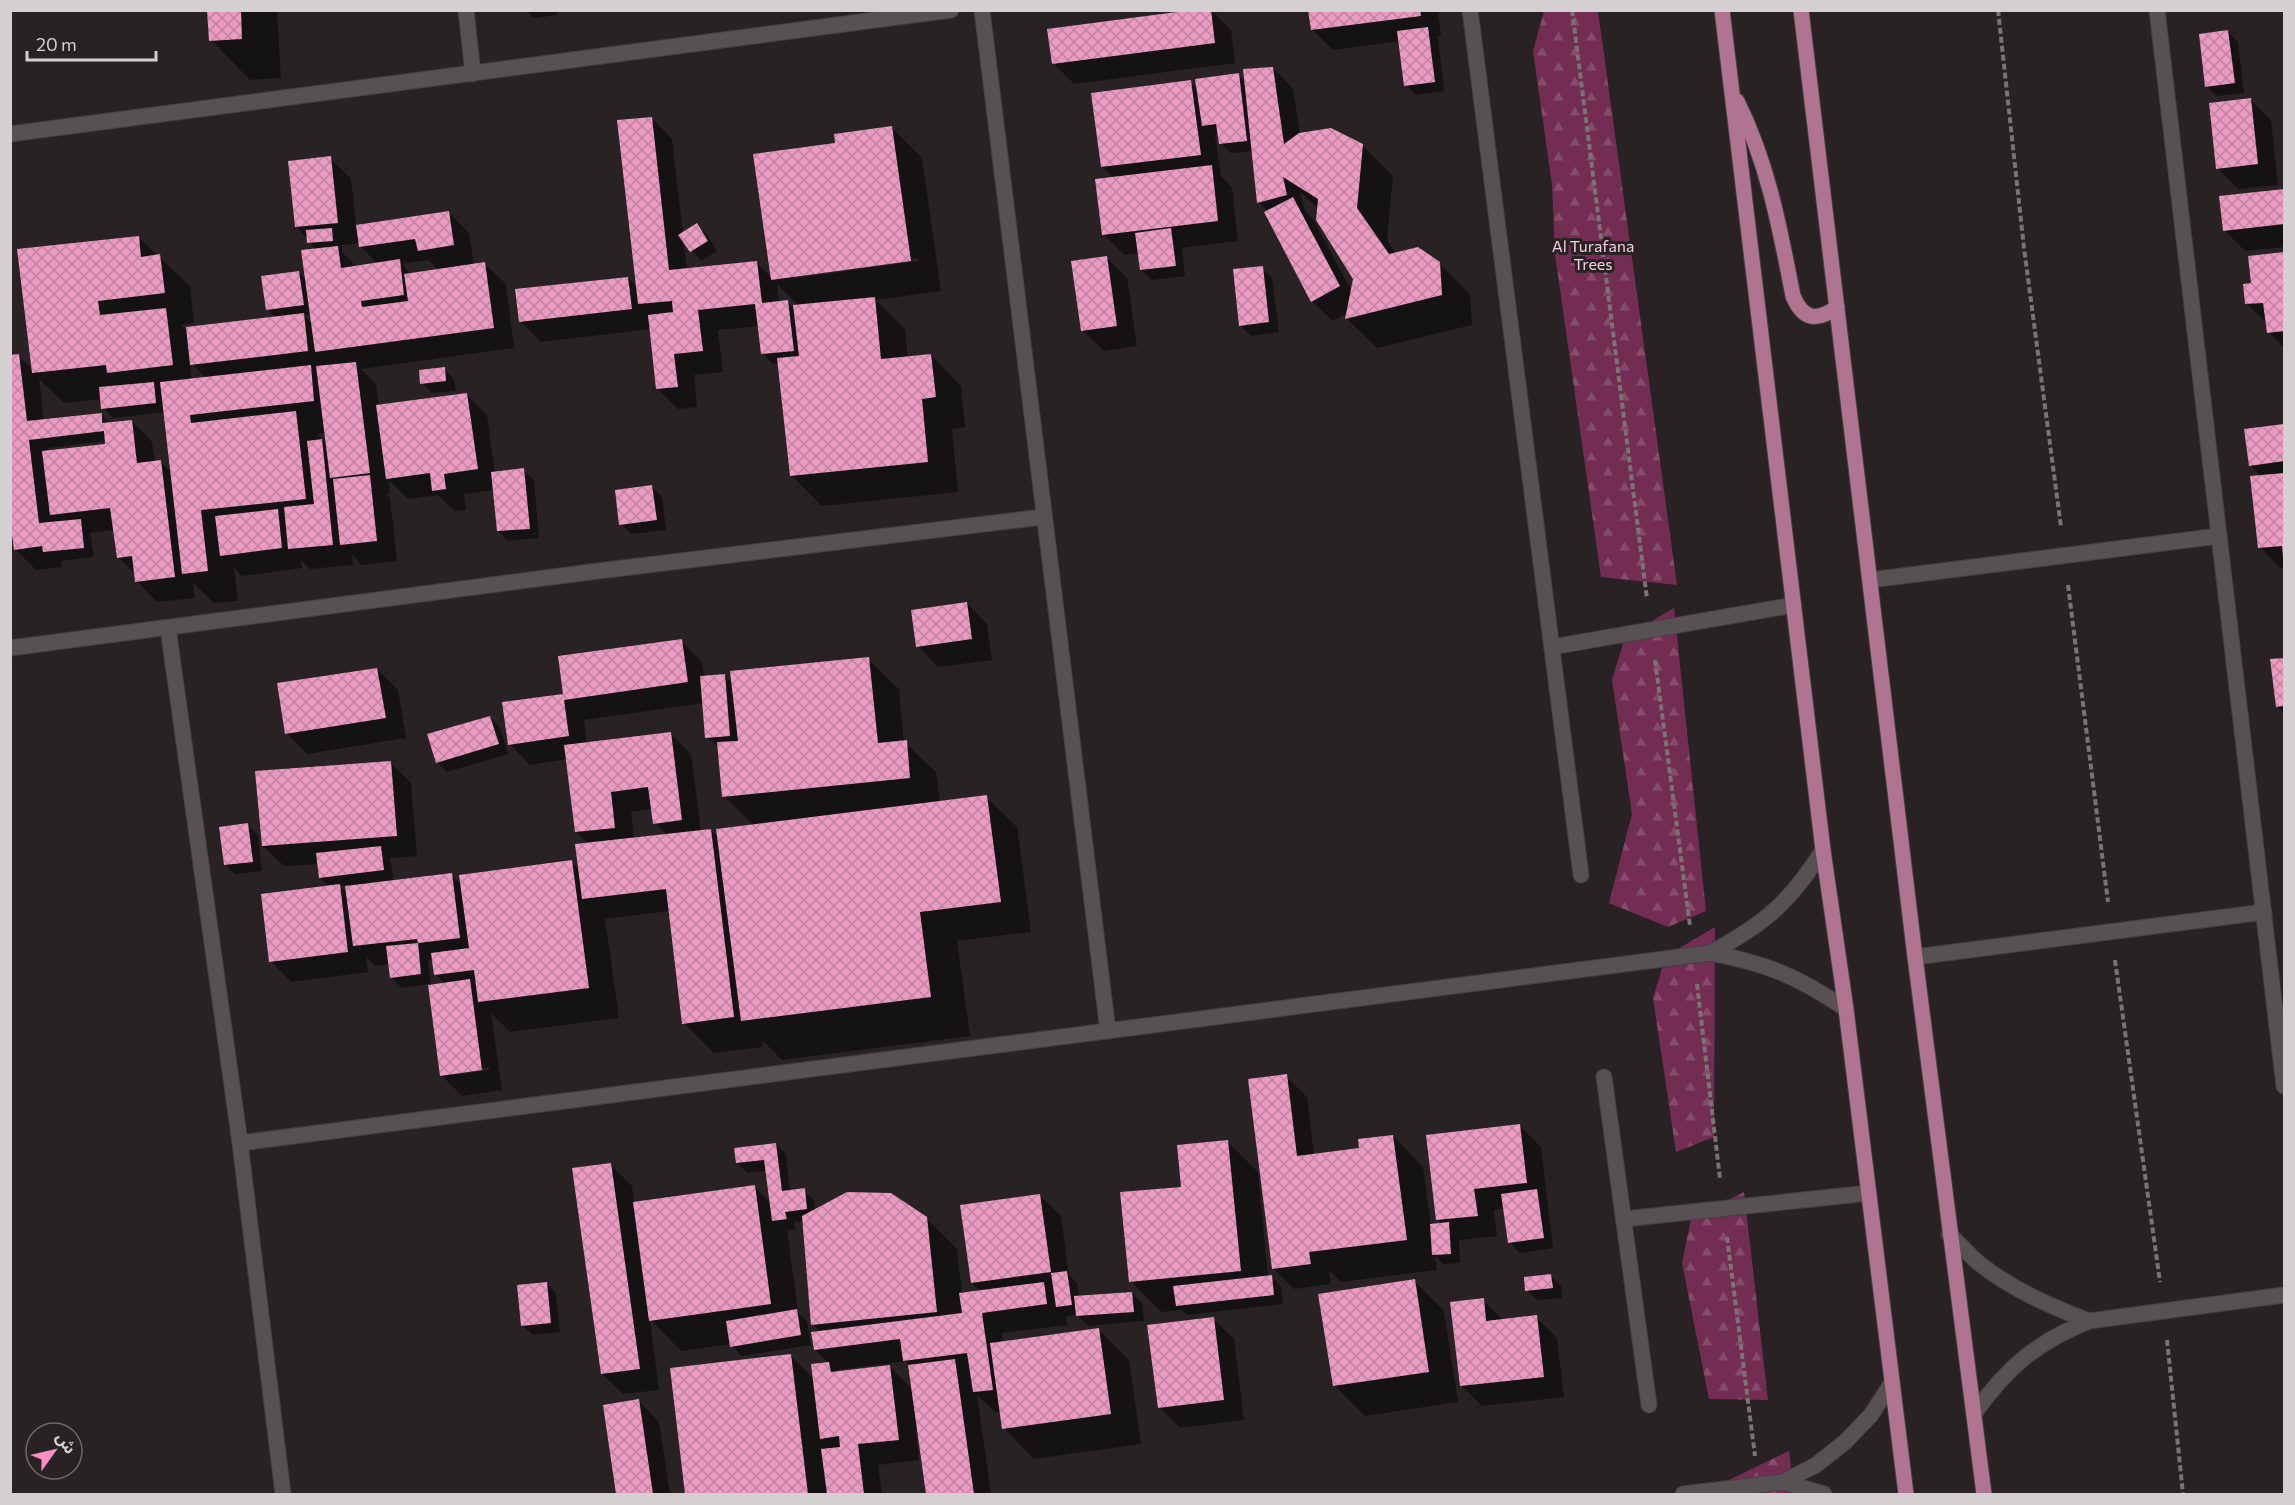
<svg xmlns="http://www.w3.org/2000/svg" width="2295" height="1505" font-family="Commissioner,'Noto Sans Arabic',sans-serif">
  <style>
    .forest { fill: url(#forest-firs) }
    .shadow { fill: #0007; fill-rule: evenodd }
    .building { fill: url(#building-cross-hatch) }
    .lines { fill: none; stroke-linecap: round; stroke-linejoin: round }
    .minor-casing { stroke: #443f41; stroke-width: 17 }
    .major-casing { stroke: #443f41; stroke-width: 17 }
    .path { stroke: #787375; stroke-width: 4; stroke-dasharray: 6 3; stroke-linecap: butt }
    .minor { stroke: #575153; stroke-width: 15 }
    .major { stroke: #b07491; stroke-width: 15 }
    .labels { text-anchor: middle; stroke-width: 6; stroke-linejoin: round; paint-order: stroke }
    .park-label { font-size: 16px; fill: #f8ccdf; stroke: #282225 }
  </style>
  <defs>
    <pattern id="forest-firs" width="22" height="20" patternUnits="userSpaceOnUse" patternTransform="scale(1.5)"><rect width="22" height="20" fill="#732d53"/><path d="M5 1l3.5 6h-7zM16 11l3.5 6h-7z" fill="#864a6b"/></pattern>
    <pattern id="building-cross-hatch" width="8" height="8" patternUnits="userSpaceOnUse" patternTransform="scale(1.5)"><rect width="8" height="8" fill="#eb9ac1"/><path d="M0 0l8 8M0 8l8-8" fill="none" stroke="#c083a0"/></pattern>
  </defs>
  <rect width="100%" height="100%" fill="#282225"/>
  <!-- forest -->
  <g class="forest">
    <path d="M1544,11H1598L1677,585L1601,577L1555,254L1552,185L1533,51Z"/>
    <path d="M1674,608L1706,911L1668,927L1609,903L1632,814L1612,680L1625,637Z"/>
    <path d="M1715,927L1714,1137L1676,1152L1653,998L1666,956Z"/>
    <path d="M1744,1192L1768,1400L1709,1399L1682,1263L1691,1219Z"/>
    <path d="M1789,1451L1794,1494H1724L1729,1480Z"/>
  </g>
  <!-- shadow -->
  <g class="shadow">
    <path d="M209,10H277L281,78L250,80L211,40Z"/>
    <path d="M526,10H557L558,15L534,18Z"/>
    <path d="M1211,10L1231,30L1235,63L1074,84L1053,63Z"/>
    <path d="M1310,10H1438L1441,36L1436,37L1438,39L1444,91L1416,95L1406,85L1400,41L1333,50L1312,29Z"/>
    <path d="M2228,32L2238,42L2244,93L2217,96L2206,86Z"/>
    <path d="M1273,68L1293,89L1300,134L1362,145L1393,176L1387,240L1396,254L1439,263L1470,294L1472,325L1377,348L1346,318L1347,313L1333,321L1312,301L1268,212L1258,202L1253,151L1231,153L1221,143L1219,135H1215L1221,176L1232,188L1238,241L1182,248L1185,276L1152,280L1141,270L1139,253L1124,255L1104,234L1114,178L1102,167L1190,82L1198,90L1238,75L1246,82ZM1300,192L1319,209L1354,279L1352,292L1313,219L1305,211Z"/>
    <path d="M2250,99L2271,120L2278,185L2238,189L2218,168Z"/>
    <path d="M652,118L672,139L683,234L697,225L707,235L717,251L701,261L683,240L687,269L756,262L772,278L837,144L891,127L922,158L941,291L876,300L905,329L908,358L931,355L961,386L965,427L952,429L958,492L822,506L791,475L779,363L773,364L763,354L759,326L718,330L723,372L694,375L697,407L678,409L657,389L651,329L541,342L520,321L628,278L637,288ZM918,258L919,261L796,278V275ZM777,284L799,306L793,307L787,301L779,302Z"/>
    <path d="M330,158L351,179L356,226L448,212L469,233L474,265L485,264L506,284L514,348L361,369L376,384L379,406L466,394L487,415L495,473L523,470L534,480L539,538L508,541L498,531L494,490L464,494L466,510L454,511L438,495L408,499L389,480L390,493L386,494L390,498L397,561L362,565L352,555L353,565L310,569L301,560L302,568L242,576L234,568L238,601L214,603L193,583L195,598L157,602L137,581L136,575L118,557L115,530L90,533L94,557L61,561L62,567L36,570L15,549L18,356L33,370L138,237L190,286L194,323L181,325L188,332L276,318L267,309L299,273L307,281L316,250L296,226ZM360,243L361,247L378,264L357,267L342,252V245ZM428,260L439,270L410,274L402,264ZM311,314L313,325L304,315ZM190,362L206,378L192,380ZM39,379L64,403L102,399L103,408L113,418L165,412L172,473L160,461L155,462L152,442L132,421L110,424L101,414L44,421ZM326,433L327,444L317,434ZM106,441L107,445L48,452V448Z"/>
    <path d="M2284,190V247L2245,251L2224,230L2220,197Z"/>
    <path d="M2284,254V348L2269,332L2268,324L2247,304L2252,284L2249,258Z"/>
    <path d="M1106,257L1127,278L1137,346L1104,351L1083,331Z"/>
    <path d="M1262,268L1272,278L1279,332L1251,336L1241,326Z"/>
    <path d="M444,369L454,379L456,391L432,393L422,383Z"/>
    <path d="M2284,425V568H2280L2260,547L2262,477L2250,465L2246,431Z"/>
    <path d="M652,487L662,497L666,530L631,534L621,524Z"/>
    <path d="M967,603L987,624L992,660L938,667L918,646Z"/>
    <path d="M681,641L702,662L704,677L724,675L733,684L868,659L899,689L904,742L936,772L940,803L986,797L1017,827L1031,932L957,941L970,1036L782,1060L762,1040L763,1047L714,1053L684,1023L670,911L605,919L619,1018L510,1032L491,1013L502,1090L462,1096L441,1075L429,984L402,988L392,978L390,964L375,966L366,957L368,972L291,982L271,961L330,887L320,877L318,864L284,866L263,846L390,762L411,783L417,856L390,858L394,882L451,875L462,885L571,861L580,870L589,844L576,832L567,759L530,765L510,744L565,695ZM704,703L706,737L719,747L724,796L754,826L719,838L710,830L701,831L691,754L670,733L587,744L584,720ZM653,809L655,823L667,835L634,839L631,812ZM347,885L348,894L340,886ZM434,959L436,975L445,984L431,986L428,960ZM489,1067V1070L457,1075V1072Z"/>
    <path d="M2284,659V714L2277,706L2272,661Z"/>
    <path d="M377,669L398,690L406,738L307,754L287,733Z"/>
    <path d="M490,717L500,728L508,754L447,772L437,762Z"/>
    <path d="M247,825L258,835L262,871L235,874L225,864Z"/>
    <path d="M1286,1076L1307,1097L1314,1155L1361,1149L1393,1136L1423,1167L1431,1225L1442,1224L1438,1220L1520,1126L1541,1147L1553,1248L1520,1253L1510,1243L1504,1208L1494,1210L1497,1236L1459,1240L1460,1263L1443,1264L1435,1256L1437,1270L1341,1282L1329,1270L1331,1284L1294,1289L1273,1268Z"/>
    <path d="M1227,1141L1258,1172L1268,1277L1271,1276L1281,1287L1283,1304L1187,1315L1182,1310L1161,1312L1131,1281L1182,1188Z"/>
    <path d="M776,1144L786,1154L790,1191L804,1190L814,1200L815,1210L926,1218L957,1249L962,1294L981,1292L972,1283L1040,1196L1061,1216L1069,1275L1077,1283L1079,1298L1132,1293L1142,1303L1144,1321L1088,1326L1077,1315L1066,1317L1067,1325L1002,1333L1003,1342L1098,1329L1129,1360L1141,1444L1034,1459L1004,1428L1001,1412H995L977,1395L991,1494H927L918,1431L916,1432L919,1460L878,1465L882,1494H687L672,1370L791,1356L814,1379L829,1363L815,1350L821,1333L813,1324L804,1221L794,1222L796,1229L787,1230L798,1312L807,1321L811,1345L741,1356L731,1344L681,1351L650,1319L659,1390L623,1394L602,1374L611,1165L632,1186L634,1203L755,1187L771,1204L767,1171L748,1173L737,1163ZM906,1361L909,1365L913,1390L890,1367L838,1373L836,1370Z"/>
    <path d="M1551,1276L1561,1286L1562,1298L1537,1300L1527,1290Z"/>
    <path d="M1414,1281L1444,1311L1458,1402L1365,1416L1334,1385Z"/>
    <path d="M546,1283L556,1293L560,1332L533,1335L522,1325Z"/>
    <path d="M1483,1300L1504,1321L1536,1317L1557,1338L1564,1397L1482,1406L1461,1385Z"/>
    <path d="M1213,1319L1234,1339L1244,1420L1180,1428L1159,1407Z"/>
    <path d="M639,1401L659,1422L670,1494H617L605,1406Z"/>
  </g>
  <!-- building -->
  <g class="building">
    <path d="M207,10H241L242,39L209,41Z"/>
    <path d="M1192,10H1211L1215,43L1052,64L1047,29Z"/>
    <path d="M1308,10H1420L1421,16L1311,30Z"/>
    <path d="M1428,27L1435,82L1404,86L1397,31Z"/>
    <path d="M2228,30L2235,83L2205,87L2199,34Z"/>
    <path d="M1273,67L1284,144L1299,133L1331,128L1363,144L1357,208L1389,254L1418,247L1440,262L1442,295L1345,319L1353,279L1316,220L1318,199L1283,177L1287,195L1257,203L1243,69Z"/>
    <path d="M1239,73L1247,141L1219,144L1216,124L1202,126L1195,79Z"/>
    <path d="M1191,80L1201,155L1101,167L1091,93Z"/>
    <path d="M2251,98L2258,164L2216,169L2209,103Z"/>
    <path d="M652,117L669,270L757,261L762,303L788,300L794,351L761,354L755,304L698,310L703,351L674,354L678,387L656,389L648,315L673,312L672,301L638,304L617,120Z"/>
    <path d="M892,126L911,261L771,280L753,154L835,143L834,134Z"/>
    <path d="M331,156L338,223L295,227L288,161Z"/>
    <path d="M1212,165L1218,221L1102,235L1095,179Z"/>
    <path d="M2284,189V224L2223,231L2219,196Z"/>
    <path d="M1293,197L1340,286L1311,302L1264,212Z"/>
    <path d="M449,211L454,245L418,251L415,239L359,247L356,225Z"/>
    <path d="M697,223L708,241L690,252L678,235Z"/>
    <path d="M332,228L333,241L307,243L306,230Z"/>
    <path d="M1171,228L1176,266L1140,270L1135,233Z"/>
    <path d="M139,236L141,257L160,254L165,293L98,301L100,315L166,308L173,365L107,373L106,365L32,373L17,249Z"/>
    <path d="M338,246L341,268L400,259L404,295L361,301L362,307L408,301L404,274L485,262L494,328L315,352L301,250Z"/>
    <path d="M2284,252V331L2267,333L2263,303L2245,304L2243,284L2251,283L2248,256Z"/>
    <path d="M1107,256L1117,326L1081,331L1071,261Z"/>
    <path d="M1263,266L1269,322L1239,326L1233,269Z"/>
    <path d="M299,271L304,305L266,310L261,276Z"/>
    <path d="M628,277L632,309L519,322L515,289Z"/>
    <path d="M875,297L881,359L931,354L936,397L922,399L928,462L790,476L777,358L799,356L793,305Z"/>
    <path d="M304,313L308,351L190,365L186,327Z"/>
    <path d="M19,354L27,421L102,413V423L132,420L137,463L161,460L175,577L135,582L132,556L117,558L110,508L50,515L42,451L105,444L104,431L29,440L39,523L81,519L84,548L43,552L42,546L14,550L10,519V355Z"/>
    <path d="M356,362L370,473L330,478L316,366Z"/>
    <path d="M311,365L314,401L190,415L191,423L296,411L306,499L201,510L208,571L182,574L160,382Z"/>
    <path d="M445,367L446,381L420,384L419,370Z"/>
    <path d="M154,382L156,403L101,409L99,387Z"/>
    <path d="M467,393L478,469L444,474L446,489L432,491L430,473L386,479L376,405Z"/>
    <path d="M2284,424V461L2249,466L2244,429Z"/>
    <path d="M322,439L333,545L288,549L284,507L314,504L307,441Z"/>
    <path d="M524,468L530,529L497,531L491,472Z"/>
    <path d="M2284,473V557H2283L2282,546L2258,548L2250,476Z"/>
    <path d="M370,475L377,541L340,545L333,479Z"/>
    <path d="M652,485L657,520L619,525L615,490Z"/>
    <path d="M278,509L282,548L220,556L215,516Z"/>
    <path d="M967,602L972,639L916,647L911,610Z"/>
    <path d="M682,639L688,682L564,700L569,736L508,745L502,702L563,694L558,656Z"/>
    <path d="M869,657L878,743L907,740L910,778L722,797L717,742L738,741L730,671Z"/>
    <path d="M2284,658V706L2276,707L2270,659Z"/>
    <path d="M377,668L386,718L285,734L277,683Z"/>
    <path d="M725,674L730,736L705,738L700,676Z"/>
    <path d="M490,716L499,744L436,763L427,734Z"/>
    <path d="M671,732L682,820L653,824L648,787L611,792L615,828L575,832L564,745Z"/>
    <path d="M391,761L397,836L262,846L255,771Z"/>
    <path d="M987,795L1001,902L920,912L931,997L741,1021L716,829Z"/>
    <path d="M248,823L253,862L224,865L219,827Z"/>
    <path d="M711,829L734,1017L682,1024L666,889L582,899L575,844Z"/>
    <path d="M381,846L384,870L319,878L316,853Z"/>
    <path d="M572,860L589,988L478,1002L474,970L434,975L431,953L469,948L459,875Z"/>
    <path d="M452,873L460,938L418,943L417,939L353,946L345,886Z"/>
    <path d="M340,884L348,952L269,962L261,894Z"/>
    <path d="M418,943L421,974L390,978L386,946Z"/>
    <path d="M470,979L482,1070L440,1076L428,985Z"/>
    <path d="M1287,1074L1297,1156L1359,1148L1358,1139L1393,1135L1407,1240L1309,1252L1311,1264L1272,1269L1248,1079Z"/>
    <path d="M1520,1124L1527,1183L1474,1189L1478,1216L1436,1220L1426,1135Z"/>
    <path d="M1228,1140L1241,1271L1129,1282L1120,1192L1181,1187L1177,1145Z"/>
    <path d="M776,1143L782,1191L805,1188L807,1209L785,1212L787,1219L772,1221L764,1160L736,1163L734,1148Z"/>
    <path d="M611,1163L640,1369L601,1374L572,1168Z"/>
    <path d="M755,1185L771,1304L649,1321L633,1202Z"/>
    <path d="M1537,1189L1544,1238L1508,1243L1501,1194Z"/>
    <path d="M847,1192L891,1193L927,1217L937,1312L811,1325L802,1216Z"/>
    <path d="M1040,1194L1051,1272L971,1283L960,1205Z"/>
    <path d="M1449,1222L1451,1254L1432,1255L1430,1224Z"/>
    <path d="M1067,1271L1072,1305L1056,1307L1051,1273Z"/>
    <path d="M1551,1274L1553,1288L1525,1291L1524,1277Z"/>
    <path d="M1272,1275L1274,1295L1176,1306L1173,1286Z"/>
    <path d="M1415,1279L1429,1372L1333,1386L1318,1294Z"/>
    <path d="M547,1282L551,1323L521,1326L517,1285Z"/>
    <path d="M1044,1282L1047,1304L982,1313L993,1390L973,1392L967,1353L903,1361L900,1339L814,1350L811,1332L962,1313L959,1293Z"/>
    <path d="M1132,1292L1134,1312L1076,1316L1074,1296Z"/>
    <path d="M1484,1298L1486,1321L1537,1315L1544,1377L1460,1386L1450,1302Z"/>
    <path d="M797,1309L801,1335L730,1347L726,1321Z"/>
    <path d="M1214,1317L1224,1400L1158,1408L1147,1325Z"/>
    <path d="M1099,1328L1111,1414L1002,1429L990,1343Z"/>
    <path d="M791,1354L808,1494H685L670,1368Z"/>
    <path d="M955,1359L974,1494H926L908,1365Z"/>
    <path d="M829,1362L831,1372L890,1365L899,1440L858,1444L864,1494H827L821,1449L840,1447L839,1436L820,1439L811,1364Z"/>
    <path d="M639,1399L653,1494H616L603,1405Z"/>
  </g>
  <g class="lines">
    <defs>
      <g id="minor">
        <path d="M466,10L473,74"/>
        <path d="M982,10L1108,1031"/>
        <path d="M1470,10L1581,875"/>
        <path d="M2157,10L2284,1086"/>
        <path d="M10,134L951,10"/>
        <path d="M1870,580L2219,536"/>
        <path d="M168,628L240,1143L283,1494"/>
        <path d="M1552,647L1794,605"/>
        <path d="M10,648L598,571L1043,517"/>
        <path d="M1710,953C1765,924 1790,902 1823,850"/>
        <path d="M1915,957L2264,912"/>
        <path d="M1604,1077L1649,1405"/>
        <path d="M240,1143L1710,953C1766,963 1799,977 1846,1009"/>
        <path d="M1624,1219L1869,1193"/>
        <path d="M1949,1234C1960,1244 1969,1255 1980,1264C2013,1290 2050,1306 2089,1321"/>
        <path d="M1974,1414C2006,1368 2037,1342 2089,1321L2284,1295"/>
        <path d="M1783,1482L1824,1494"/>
        <path d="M1683,1494L1783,1482L1816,1465L1845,1442L1871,1415L1891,1384"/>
      </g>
      <g id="major">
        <path d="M1722,10L1823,850L1846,1009L1906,1494"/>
        <path d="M1801,10L1915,957L1984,1494"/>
        <path d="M1737,101C1768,163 1780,229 1793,296C1803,320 1817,322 1837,307"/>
      </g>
    </defs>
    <!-- minor casing -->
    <use href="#minor" class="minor-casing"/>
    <!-- major casing -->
    <use href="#major" class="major-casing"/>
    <!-- path -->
    <g class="path">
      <path d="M1572,10L1647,599"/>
      <path d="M1998,10L2024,248L2061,527"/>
      <path d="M2068,585L2108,902"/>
      <path d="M1655,660L1690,926"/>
      <path d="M2115,960L2160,1282"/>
      <path d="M1697,984L1720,1179"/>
      <path d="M1727,1237L1755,1456"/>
      <path d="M2167,1340L2183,1494"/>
    </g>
    <!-- minor -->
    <use href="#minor" class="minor"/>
    <!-- major -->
    <use href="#major" class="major"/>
  </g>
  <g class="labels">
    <!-- park labels -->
    <g class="park-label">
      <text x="1593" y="252">Al Turafana<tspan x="1593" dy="18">Trees</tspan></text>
    </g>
  </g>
  <!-- border -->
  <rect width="2295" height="1505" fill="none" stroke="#d4d0d2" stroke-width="24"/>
  <!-- north arrow -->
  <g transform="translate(54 1451) rotate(56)"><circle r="28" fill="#282225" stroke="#6d686a" stroke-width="1.5"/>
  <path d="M0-4.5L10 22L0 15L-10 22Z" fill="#fb8fc5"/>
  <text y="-9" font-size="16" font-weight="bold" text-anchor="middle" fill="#d4d0d2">ش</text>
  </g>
  <!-- scale -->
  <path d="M27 51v9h129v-9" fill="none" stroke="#d4d0d2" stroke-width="3"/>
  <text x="36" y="51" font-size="18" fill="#d4d0d2" stroke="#282225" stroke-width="4.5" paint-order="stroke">20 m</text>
</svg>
